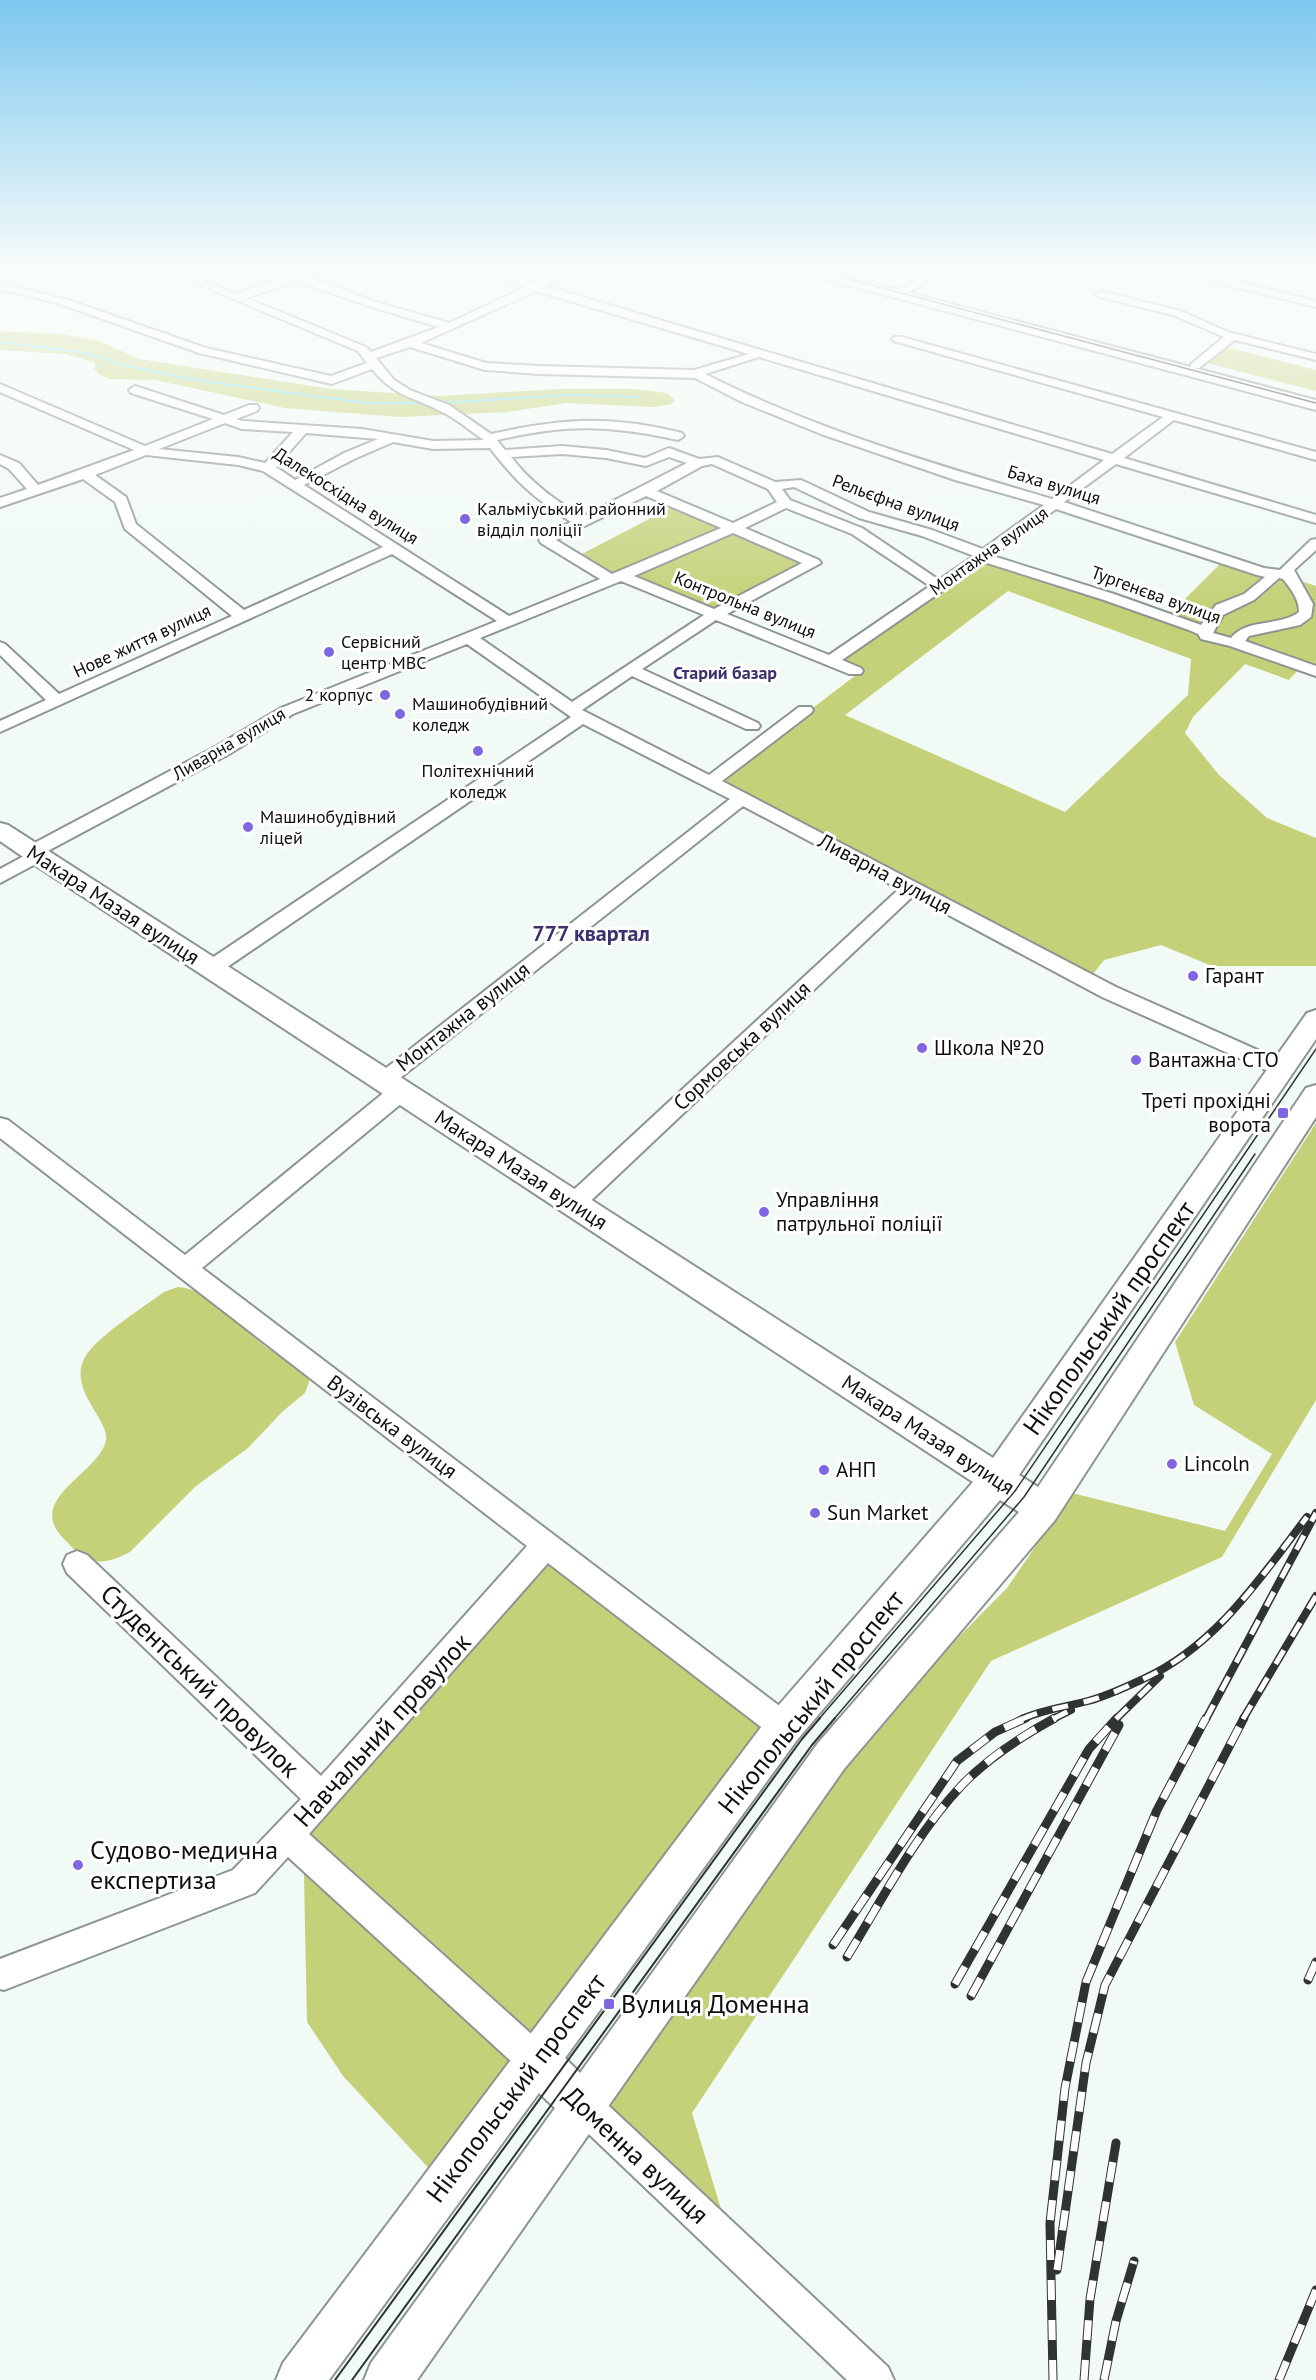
<svg xmlns="http://www.w3.org/2000/svg" width="1316" height="2380" font-family="'PT Sans',sans-serif">
  <style>
    .green { fill: #c5d179; fill-rule: evenodd }
    .lines { fill: none; stroke-linecap: round; stroke-linejoin: round }
    .stream { stroke: #7de3fa; stroke-width: 2 }
    .minor-casing { stroke: #8c9591; stroke-width: 4 }
    .major-casing { stroke: #8c9591; stroke-width: 4 }
    .minor { fill: #fff; fill-rule: evenodd }
    .major { fill: #fff; fill-rule: evenodd }
    .tram-far1 { stroke: #303431; stroke-width: 1.5 }
    .tram { stroke: #303431; stroke-width: 2 }
    .rail-far1-casing { stroke: #303431; stroke-width: 8 }
    .rail-casing { stroke: #303431; stroke-width: 9 }
    .rail-far1 { stroke: #fff; stroke-width: 5; stroke-dasharray: 16; stroke-linecap: butt }
    .rail { stroke: #fff; stroke-width: 7; stroke-dasharray: 20; stroke-linecap: butt }
    .poi-dot { fill: #7f67e3; stroke: #fff; stroke-width: 2 }
    .labels { text-anchor: middle; stroke-width: 6; stroke-linejoin: round; paint-order: stroke }
    .far-street-label { font-size: 18px; fill: #0d100e; stroke: #fff }
    .far-poi-label { font-size: 18px; fill: #0d100e; stroke: #fff; text-anchor: start }
    .far-neighbourhood-label { font-size: 18px; font-weight: bold; fill: #3c316d; stroke: #fff }
    .street-label { font-size: 21px; fill: #0d100e; stroke: #fff }
    .poi-label { font-size: 21px; fill: #0d100e; stroke: #fff; text-anchor: start }
    .neighbourhood-label { font-size: 22px; font-weight: bold; fill: #3c316d; stroke: #fff }
    .near-street-label { font-size: 26px; fill: #0d100e; stroke: #fff }
    .near-poi-label { font-size: 26px; fill: #0d100e; stroke: #fff; text-anchor: start }
  </style>
  <rect width="100%" height="100%" fill="#f1faf5"/>
  <!-- green -->
  <g class="green">
    <path d="M0,331L61,334L99,341L139,359L331,389L439,396L558,389H636L667,393L675,400L672,404L653,407L567,403L506,412L400,417L285,408L155,380L111,379L100,375L94,369L95,364L93,362L65,354L0,350Z"/>
    <path d="M1222,346L1316,370V391L1202,362Z"/>
    <path d="M676,505L731,528L611,578L576,557Z"/>
    <path d="M734,529L811,563L715,613L625,576Z"/>
    <path d="M984,560L1105,598L1316,673V677L1298,670L1289,680L1245,664L1193,717L1185,733L1219,775L1267,818L1316,838V966H1212L1161,945L1104,960L1090,978L717,781L860,672L836,661ZM1008,591L1191,659L1188,695L1065,812L845,715Z"/>
    <path d="M1223,561L1281,580L1301,581L1316,586V668L1168,616Z"/>
    <path d="M1316,1123V1400L1222,1557L991,1661L692,2113L724,2219L597,2101L834,1763L1007,1588L1072,1493L1225,1531L1272,1454L1194,1405L1175,1342Z"/>
    <path d="M178,1287C214,1289 239,1328 266,1347C279,1356 293,1364 306,1372L310,1379L305,1393L282,1412L248,1448L196,1486L130,1552C116,1559 101,1566 86,1558C78,1555 72,1547 66,1541C21,1499 100,1474 106,1440C109,1419 69,1391 84,1359C94,1338 144,1307 164,1292Z"/>
    <path d="M547,1553L772,1728L436,2176L343,2076L307,2022L303,1830Z"/>
  </g>
  <g class="lines">
    <!-- stream -->
    <g class="stream">
      <path d="M0,342L87,353L124,365L195,380L366,403H430"/>
      <path d="M439,403L571,395L640,397"/>
    </g>
    <defs>
      <g id="minor">
        <path d="M162,269H176L236,294L313,269H328L308,277L373,301L449,323L526,287L470,269H486L535,283L566,269H579L545,286L1112,454L1163,417L894,341L892,339L894,337H902L1316,452V460L1174,420L1124,458L1316,515V523L1116,464L1064,502L1264,568L1280,570L1311,540L1316,539V550L1294,570L1313,604L1311,617L1300,625L1249,636L1245,641L1316,666V676L1230,646L1201,639L1198,634L1189,630L1104,600L984,562L842,660L861,668L863,671L861,674H849L716,620L642,669L758,723L760,726L758,729H746L632,676L582,710L709,775L799,707H811L813,710L811,713L722,781L1116,987L1289,1064L1292,1069L1289,1074L1282,1077L1275,1074L1102,997L913,896L581,1210L573,1213L565,1210L562,1204L565,1198L899,889L743,806L390,1086L383,1089L376,1086L372,1081L376,1076L730,799L583,724L217,974L210,976L203,974L200,969L203,964L571,717L467,644L293,714L229,754L44,853L46,856L43,860L0,883V869L24,856L22,852L25,848L217,746L281,708L497,621L392,554L0,732V721L46,700L0,655V642L5,644L59,694L232,616L125,529L115,502L83,479L0,507V498L27,489L9,469L0,464V455L19,463L38,485L134,450L0,392V384L145,446L213,419L131,393L129,390L135,386L224,415L249,405H257L259,408L257,411L236,419L243,421L362,429L433,441L484,440C470,431 456,418 440,411C410,395 396,398 372,369L332,384L199,353L60,304L0,289V283L68,300L206,348L331,376L367,363L358,351ZM298,281L365,305L439,327L371,352L366,347L246,298ZM536,291L749,354L694,370L539,366L486,363L421,343ZM410,347L485,370L539,374L695,378L742,402L821,434L955,480L1044,505L983,549L932,530L869,512L801,480L775,482L718,457L699,459L669,448L645,458L606,450L562,446L505,450L497,440C569,424 606,425 678,440L684,436L682,433C611,415 563,418 491,434L449,405L410,390L394,380L376,358ZM759,357L1104,460L1052,499C934,464 816,430 705,374ZM225,423L242,429L293,432L265,463L238,457L159,449ZM306,433L378,439L344,453L295,480L276,467ZM393,442L433,449L490,448C517,483 534,498 571,522L541,537L539,540L541,543L600,579L509,616L304,485L354,459ZM562,454L606,458L646,466L669,457L687,463L582,517C555,500 531,483 511,457ZM146,455L238,465L263,471L383,547L244,610L136,524L126,497L95,475ZM712,464L768,489L777,502L733,523L657,491L702,466ZM794,487L859,518L922,536L974,556L939,580L862,528L790,500L782,489ZM646,496L721,528L612,574L556,540ZM786,508L852,534L930,586L829,655L727,614L821,563L819,560L745,528ZM1056,509L1257,575L1265,577L1244,594L1216,605L1201,625L1114,594L993,556ZM733,533L802,563L714,609L634,576ZM1279,578L1283,579C1291,589 1299,599 1299,612C1279,627 1247,618 1231,638L1213,633L1223,615L1254,600ZM621,581L704,615L572,702L480,638Z"/>
        <path d="M935,269H948L909,292H901L900,290Z"/>
        <path d="M1168,269H1186L1316,301V307L1169,271Z"/>
        <path d="M1101,291L1181,311L1228,332L1316,354V360L1235,340L1199,368H1191V364L1224,337L1173,315L1097,296L1096,294Z"/>
        <path d="M400,1084L408,1086L411,1092L408,1098L202,1268L794,1717L799,1727L794,1737L784,1742L774,1737L548,1563L309,1834L548,2049L553,2061L548,2073L536,2078L524,2073L288,1857L255,1893L4,1990L0,1989V1959L233,1870L301,1799L67,1573L63,1564L67,1555L77,1551L87,1555L321,1776L527,1546L0,1138V1118L8,1120L185,1255L392,1086Z"/>
        <path d="M583,2088L595,2093L888,2367L894,2380H847L571,2117L566,2105L571,2093Z"/>
      </g>
      <g id="major">
        <path d="M797,269H819L1316,400V410L799,272Z"/>
        <path d="M0,823L8,825L993,1458L1307,1013L1316,1010V1039L1019,1475L1038,1487L1306,1088L1316,1085V1117L1055,1520L844,1769L417,2380H364L371,2363L555,2108L539,2093L329,2380H276L283,2363L771,1714L973,1482L29,861L0,841ZM1000,1500L1019,1512L818,1743L580,2073L565,2058L797,1740Z"/>
      </g>
    </defs>
    <!-- minor casing -->
    <use href="#minor" class="minor-casing"/>
    <!-- major casing -->
    <use href="#major" class="major-casing"/>
    <!-- minor -->
    <use href="#minor" class="minor"/>
    <!-- major -->
    <use href="#major" class="major"/>
    <!-- tram-far1 -->
    <g class="tram-far1">
      <path d="M811,269L1316,403"/>
      <path d="M819,1719L1015,1491L1316,1049"/>
      <path d="M834,1719L1024,1497L1255,1154"/>
    </g>
    <!-- tram -->
    <g class="tram">
      <path d="M335,2380L802,1739L820,1718"/>
      <path d="M352,2380L812,1745L835,1718"/>
    </g>
    <defs>
      <g id="rail-far1">
        <path d="M1022,1719C1044,1709 1066,1707 1088,1701C1107,1696 1126,1687 1143,1679C1215,1647 1261,1577 1307,1517"/>
        <path d="M1053,1719L1071,1710"/>
        <path d="M1116,1719L1160,1676"/>
        <path d="M1206,1719L1316,1513"/>
        <path d="M1243,1719L1316,1596"/>
      </g>
      <g id="rail">
        <path d="M833,1945L957,1761L995,1732L1026,1718"/>
        <path d="M847,1957C883,1898 915,1835 962,1785C989,1757 1022,1736 1055,1718"/>
        <path d="M1308,1980L1316,1962"/>
        <path d="M955,1984L1089,1749L1117,1718"/>
        <path d="M971,1996L1119,1725"/>
        <path d="M1057,2270L1086,2063L1105,1985L1244,1718"/>
        <path d="M1053,2380L1050,2223L1065,2088L1086,1982L1157,1810L1206,1718"/>
        <path d="M1084,2380L1090,2299L1116,2143"/>
        <path d="M1104,2380L1116,2321L1134,2261"/>
        <path d="M1279,2380L1316,2290"/>
      </g>
    </defs>
    <!-- rail-far1 casing -->
    <use href="#rail-far1" class="rail-far1-casing"/>
    <!-- rail casing -->
    <use href="#rail" class="rail-casing"/>
    <!-- rail-far1 -->
    <use href="#rail-far1" class="rail-far1"/>
    <!-- rail -->
    <use href="#rail" class="rail"/>
  </g>
  <!-- sky -->
  <linearGradient id="sky" x2="0" y2="1"><stop stop-color="#7dc7ef"/><stop offset="0.45" stop-color="#f9fdfa"/><stop offset="1" stop-color="#f9fdfa" stop-opacity="0"/></linearGradient>
  <rect width="1316" height="602" fill="url(#sky)"/>
  <!-- markers -->
  <g class="poi-dot">
    <circle cx="465" cy="519" r="6"/>
    <circle cx="329" cy="652" r="6"/>
    <circle cx="385" cy="695" r="6"/>
    <circle cx="400" cy="714" r="6"/>
    <circle cx="478" cy="751" r="6"/>
    <circle cx="248" cy="827" r="6"/>
    <circle cx="1193" cy="976" r="6"/>
    <circle cx="922" cy="1048" r="6"/>
    <circle cx="1136" cy="1060" r="6"/>
    <rect x="1277" y="1107" width="12" height="12" rx="3"/>
    <circle cx="764" cy="1212" r="6"/>
    <circle cx="1172" cy="1464" r="6"/>
    <circle cx="824" cy="1470" r="6"/>
    <circle cx="815" cy="1513" r="6"/>
    <circle cx="78" cy="1865" r="6"/>
    <rect x="603" y="1998" width="12" height="12" rx="3"/>
  </g>
  <g class="labels">
    <!-- far-street labels -->
    <g class="far-street-label">
      <text transform="translate(1054 485) rotate(17)" y="6">Баха вулиця</text>
      <text transform="translate(346 496) rotate(32)" y="6">Далекосхідна вулиця</text>
      <text transform="translate(896 503) rotate(20)" y="6">Рельєфна вулиця</text>
      <text transform="translate(989 551) rotate(-35)" y="6">Монтажна вулиця</text>
      <text transform="translate(1156 595) rotate(20)" y="6">Тургенєва вулиця</text>
      <text transform="translate(745 605) rotate(22)" y="6">Контрольна вулиця</text>
      <text transform="translate(142 641) rotate(-25)" y="6">Нове життя вулиця</text>
      <text transform="translate(229 744) rotate(-30)" y="6">Ливарна вулиця</text>
    </g>
    <!-- far-poi labels -->
    <g class="far-poi-label">
      <text x="477" y="515">Кальміуський районний<tspan x="477" dy="21">відділ поліції</tspan></text>
      <text x="341" y="648">Сервісний<tspan x="341" dy="21">центр МВС</tspan></text>
      <text x="373" y="701" text-anchor="end">2 корпус</text>
      <text x="412" y="710">Машинобудівний<tspan x="412" dy="21">коледж</tspan></text>
      <text x="478" y="777" text-anchor="middle">Політехнічний<tspan x="478" dy="21">коледж</tspan></text>
      <text x="260" y="823">Машинобудівний<tspan x="260" dy="21">ліцей</tspan></text>
    </g>
    <!-- far-neighbourhood labels -->
    <g class="far-neighbourhood-label">
      <text x="725" y="679">Старий базар</text>
    </g>
    <!-- street labels -->
    <g class="street-label">
      <text transform="translate(885 874) rotate(28)" y="7">Ливарна вулиця</text>
      <text transform="translate(113 905) rotate(33)" y="7">Макара Мазая вулиця</text>
      <text transform="translate(463 1017) rotate(-38)" y="7">Монтажна вулиця</text>
      <text transform="translate(742 1046) rotate(-43)" y="7">Сормовська вулиця</text>
      <text transform="translate(521 1170) rotate(33)" y="7">Макара Мазая вулиця</text>
      <text transform="translate(392 1427) rotate(37)" y="7">Вузівська вулиця</text>
      <text transform="translate(928 1435) rotate(33)" y="7">Макара Мазая вулиця</text>
    </g>
    <!-- poi labels -->
    <g class="poi-label">
      <text x="1205" y="983">Гарант</text>
      <text x="934" y="1055">Школа №20</text>
      <text x="1148" y="1067">Вантажна СТО</text>
      <text x="1271" y="1108" text-anchor="end">Треті прохідні<tspan x="1271" dy="24">ворота</tspan></text>
      <text x="776" y="1207">Управління<tspan x="776" dy="24">патрульної поліції</tspan></text>
      <text x="1184" y="1471">Lincoln</text>
      <text x="836" y="1477">АНП</text>
      <text x="827" y="1520">Sun Market</text>
    </g>
    <!-- neighbourhood labels -->
    <g class="neighbourhood-label">
      <text x="591" y="941">777 квартал</text>
    </g>
    <!-- near-street labels -->
    <g class="near-street-label">
      <text transform="translate(1109 1318) rotate(-55)" y="9">Нікопольський проспект</text>
      <text transform="translate(200 1681) rotate(44)" y="9">Студентський провулок</text>
      <text transform="translate(811 1702) rotate(-51)" y="9">Нікопольський проспект</text>
      <text transform="translate(382 1730) rotate(-48)" y="9">Навчальний провулок</text>
      <text transform="translate(516 2088) rotate(-53)" y="9">Нікопольський проспект</text>
      <text transform="translate(636 2155) rotate(43)" y="9">Доменна вулиця</text>
    </g>
    <!-- near-poi labels -->
    <g class="near-poi-label">
      <text x="90" y="1859">Судово-медична<tspan x="90" dy="30">експертиза</tspan></text>
      <text x="621" y="2013">Вулиця Доменна</text>
    </g>
  </g>
</svg>
